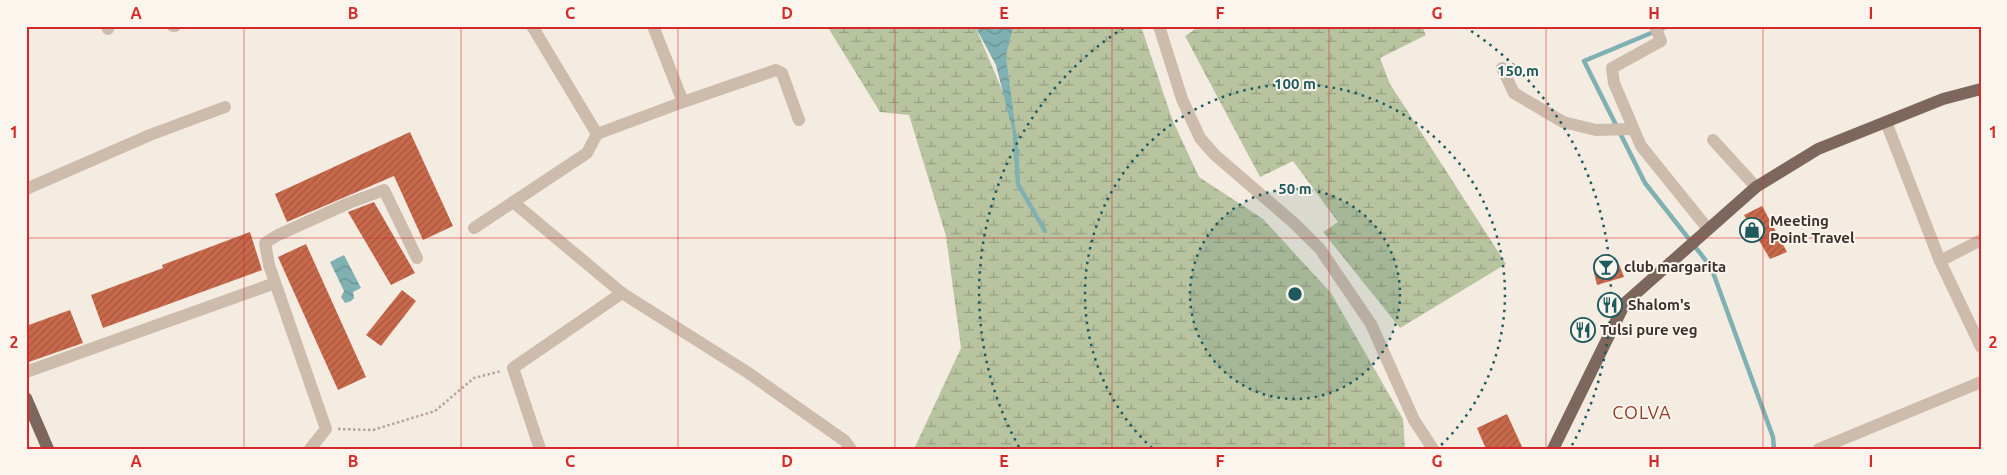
<svg xmlns="http://www.w3.org/2000/svg" width="2007" height="475" font-family="Ubuntu,sans-serif">
  <style>
    .wetland { fill: url(#wetland-marsh) }
    .water { fill: url(#water-waves) }
    .lines { fill: none; stroke-linecap: round; stroke-linejoin: round }
    .stream { stroke: #7fb0b2; stroke-width: 4.5 }
    .building { fill: url(#building-hatch) }
    .path { stroke: #b9a596; stroke-width: 2.5; stroke-dasharray: 2.5 2.5; stroke-linecap: butt }
    .minor { stroke: #cdbbac; stroke-width: 12 }
    .major { stroke: #7d675c; stroke-width: 12 }
    .grid { fill: none; stroke: #d62828; stroke-width: 1; stroke-opacity: 0.55 }
    .ring { fill: none; stroke: #1f5a5e; stroke-width: 2.5; stroke-dasharray: 2.5 5 }
    .labels { text-anchor: middle; stroke-width: 4; stroke-linejoin: round; paint-order: stroke }
    .poi-label { font-size: 15px; font-weight: bold; fill: #3b302b; stroke: #fbf5ee; text-anchor: start }
    .quarter-label { font-size: 18px; letter-spacing: 1px; fill: #8c3b22; stroke: #fbf5ee }
    .centre { fill: #1f5a5e; stroke: #fbf5ee; stroke-width: 2.5 }
    .ring-label { font-size: 15px; text-anchor: middle; font-weight: bold; fill: #1f5a5e; stroke: #fbf5ee; stroke-width: 4; stroke-linejoin: round; paint-order: stroke }
    .neatline { fill: none; stroke: #d62828; stroke-width: 2 }
    .grid-label { font-size: 16px; text-anchor: middle; font-weight: bold; fill: #d62828 }
  </style>
  <defs>
    <pattern id="wetland-marsh" width="20" height="14" patternUnits="userSpaceOnUse" patternTransform="scale(1.25)"><rect width="20" height="14" fill="#b8c4a0"/><path d="M1 5h8M5 5V1M11 12h8M15 12V8" fill="none" stroke="#97a083"/></pattern>
    <pattern id="water-waves" width="16" height="10" patternUnits="userSpaceOnUse" patternTransform="scale(1.25)"><rect width="16" height="10" fill="#7fb0b2"/><path d="M0 5q4-4 8 0t8 0" fill="none" stroke="#699091"/></pattern>
    <pattern id="building-hatch" width="6" height="6" patternUnits="userSpaceOnUse" patternTransform="scale(1.25)"><rect width="6" height="6" fill="#c8694b"/><path d="M-1 1l2-2M0 6l6-6M5 7l2-2" fill="none" stroke="#a4573f"/></pattern>
  </defs>
  <rect width="100%" height="100%" fill="#f4ebe1"/>
  <!-- wetland -->
  <g class="wetland">
    <path d="M827,26H975L1013,116L1006,56L1013,29L1018,26H1141L1172,119L1199,177L1263,219L1331,293L1403,419L1405,449H914L961,348L946,236L909,115L880,112Z"/>
    <path d="M1200,26H1422L1426,35L1380,58L1390,84L1506,264L1400,328L1323,232L1338,222L1293,161L1260,177L1185,36Z"/>
  </g>
  <!-- water -->
  <g class="water">
    <path d="M975,26H1018L1013,29L1006,56L1019,156L996,65Z"/>
    <path d="M344,255L361,288L353,292L354,298L351,301L345,303L341,297L344,291L330,262Z"/>
  </g>
  <g class="lines">
    <!-- stream -->
    <g class="stream">
      <path d="M1668,26L1584,61L1645,183L1711,267L1773,437L1774,449"/>
      <path d="M1015,135L1018,184L1045,231"/>
    </g>
  </g>
  <!-- building -->
  <g class="building">
    <path d="M410,132L453,226L423,240L394,176L287,222L275,194Z"/>
    <path d="M374,202L415,273L391,285L348,212Z"/>
    <path d="M1762,206L1787,252L1770,259L1744,215Z"/>
    <path d="M250,232L262,270L103,328L91,295L163,268L162,265Z"/>
    <path d="M306,244L366,377L338,390L278,257Z"/>
    <path d="M1619,264L1624,277L1597,285L1594,273Z"/>
    <path d="M402,290L416,301L381,346L366,335Z"/>
    <path d="M70,310L83,343L26,363V326Z"/>
    <path d="M1507,414L1523,449H1486L1477,428Z"/>
  </g>
  <g class="lines">
    <!-- path -->
    <path class="path" d="M338,429L373,430L435,411L474,378L501,371"/>
    <!-- minor -->
    <g class="minor">
      <path d="M107,26L108,29"/>
      <path d="M173,26H175"/>
      <path d="M532,26L597,134L683,102L653,26"/>
      <path d="M1159,26L1182,99L1200,138L1215,155L1295,224L1320,249L1371,324L1414,420L1433,449"/>
      <path d="M1655,26L1661,41L1612,68L1614,83L1641,146L1708,229"/>
      <path d="M1502,68L1514,93L1563,122L1596,130L1633,129"/>
      <path d="M683,102L776,70L782,73L799,120"/>
      <path d="M1886,122L1940,261L1981,347"/>
      <path d="M1713,140L1756,187"/>
      <path d="M26,189L150,135L225,107"/>
      <path d="M513,202L622,293L747,372L845,441L851,449"/>
      <path d="M474,228L587,153L597,134"/>
      <path d="M1940,261L1981,240"/>
      <path d="M26,372L275,283"/>
      <path d="M310,449L326,429L269,265L265,243L278,235L349,203L384,190L417,258"/>
      <path d="M540,449L513,368L622,293"/>
      <path d="M1819,449L1981,382"/>
    </g>
    <!-- major -->
    <g class="major">
      <path d="M26,398L48,449"/>
      <path d="M1553,449L1625,303L1756,187L1818,149L1943,99L1981,89"/>
    </g>
  </g>
  <!-- grid -->
  <path class="grid" d="M244,26V449M461,26V449M678,26V449M895,26V449M1112,26V449M1329,26V449M1546,26V449M1763,26V449M26,238H1981"/>
  <!-- distance rings -->
  <circle cx="1295" cy="294" r="105" fill="#1f5a5e" fill-opacity=".12"/>
  <g class="ring">
    <circle cx="1295" cy="294" r="105"/>
    <path d="M1152 448A210 210 0 1 1 1438 448"/>
    <path d="M1019 447A316 316 0 0 1 1125 27M1465 27A316 316 0 0 1 1571 447"/>
  </g>
  <!-- icons -->
  <defs>
    <symbol id="shop-ring" viewBox="-11 -11 22 22"><circle r="9.5" fill="#fbf5ee" stroke="#1f5a5e" stroke-width="1.5"/><path d="M-5-2.5h2.3a2.7 3.5 0 0 1 5.4 0H5L5.5 6h-11ZM-1.5-2.5h3a1.5 2.3 0 0 0-3 0Z" fill="#1f5a5e"/></symbol>
    <symbol id="bar-ring" viewBox="-11 -11 22 22"><circle r="9.5" fill="#fbf5ee" stroke="#1f5a5e" stroke-width="1.5"/><path d="M-6-5H6L.8 .8V4.5H3.5V6h-7V4.5H-.8V.8Z" fill="#1f5a5e"/></symbol>
    <symbol id="restaurant-ring" viewBox="-11 -11 22 22"><circle r="9.5" fill="#fbf5ee" stroke="#1f5a5e" stroke-width="1.5"/><path d="M-5-6h1v4h1v-4h1v4h1v-4h1v5L-1.5 .5V6h-2V.5L-5-1ZM5-6V6H3V1.5H1.5Q1.5-4 5-6Z" fill="#1f5a5e"/></symbol>
  </defs>
  <g fill-rule="evenodd">
    <use href="#shop-ring" x="1738" y="216" width="28" height="28"/>
    <use href="#bar-ring" x="1592" y="253" width="28" height="28"/>
    <use href="#restaurant-ring" x="1596" y="291" width="28" height="28"/>
    <use href="#restaurant-ring" x="1569" y="316" width="28" height="28"/>
  </g>
  <g class="labels">
    <!-- poi labels -->
    <g class="poi-label">
      <text x="1770" y="226">Meeting<tspan x="1770" dy="17">Point Travel</tspan></text>
      <text x="1624" y="272">club margarita</text>
      <text x="1628" y="310">Shalom's</text>
      <text x="1600" y="335">Tulsi pure veg</text>
    </g>
    <!-- quarter labels -->
    <g class="quarter-label">
      <text x="1642" y="419">COLVA</text>
    </g>
  </g>
  <circle cx="1295" cy="294" r="8" class="centre"/>
  <g class="ring-label">
    <text x="1518" y="76">150 m</text>
    <text x="1295" y="89">100 m</text>
    <text x="1295" y="194">50 m</text>
  </g>
  <!-- border -->
  <rect width="2007" height="475" fill="none" stroke="#fbf5ee" stroke-width="55"/>
  <rect x="28" y="28" width="1952" height="420" class="neatline"/>
  <g class="grid-label">
    <text x="136" y="19">A</text>
    <text x="353" y="19">B</text>
    <text x="570" y="19">C</text>
    <text x="787" y="19">D</text>
    <text x="1004" y="19">E</text>
    <text x="1220" y="19">F</text>
    <text x="1437" y="19">G</text>
    <text x="1654" y="19">H</text>
    <text x="1871" y="19">I</text>
    <text x="14" y="138">1</text>
    <text x="1993" y="138">1</text>
    <text x="14" y="348">2</text>
    <text x="1993" y="348">2</text>
    <text x="136" y="467">A</text>
    <text x="353" y="467">B</text>
    <text x="570" y="467">C</text>
    <text x="787" y="467">D</text>
    <text x="1004" y="467">E</text>
    <text x="1220" y="467">F</text>
    <text x="1437" y="467">G</text>
    <text x="1654" y="467">H</text>
    <text x="1871" y="467">I</text>
  </g>
</svg>
